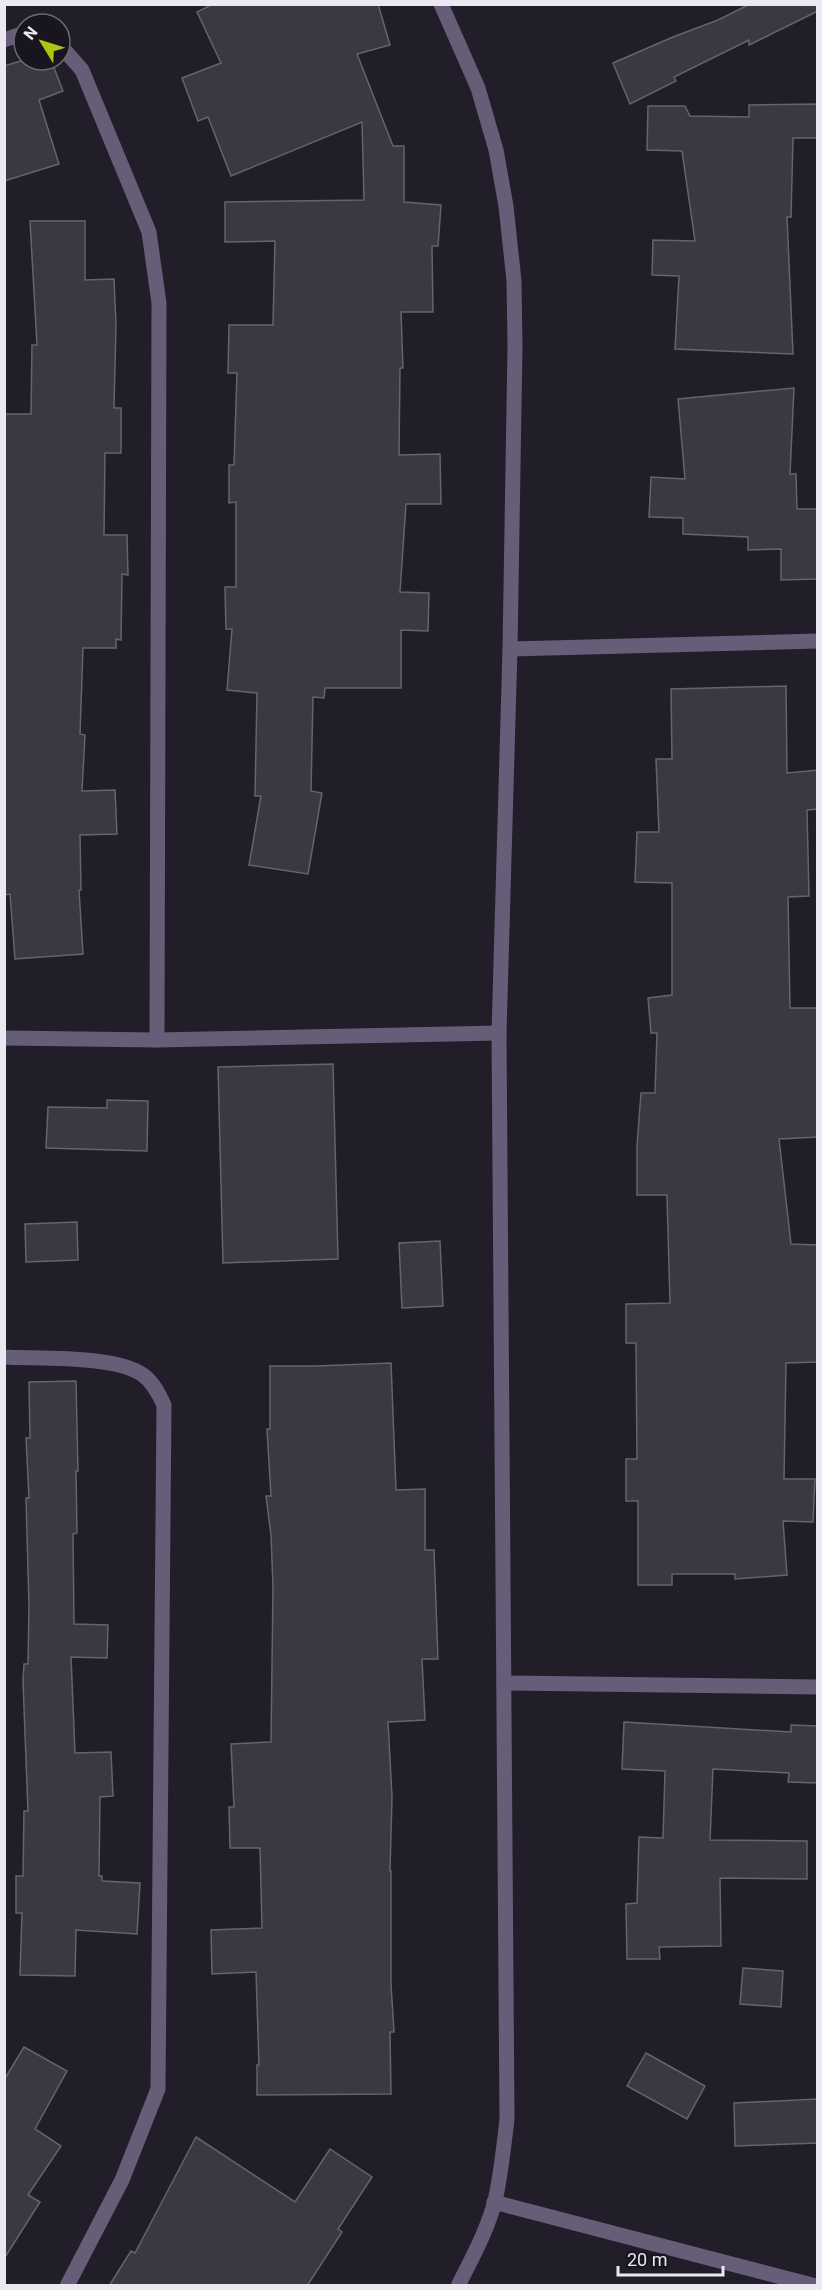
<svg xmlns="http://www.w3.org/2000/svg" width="822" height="2290" font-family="Roboto,sans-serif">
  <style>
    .building { fill: #3b3743; stroke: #666370; stroke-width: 1.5 }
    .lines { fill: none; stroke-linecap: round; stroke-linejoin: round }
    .minor { stroke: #665d79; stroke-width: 15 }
  </style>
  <rect width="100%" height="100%" fill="#211e29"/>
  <!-- building -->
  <g class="building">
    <path d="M213,4H378L390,45L357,54L393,146H404V202L441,205L438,246H432L433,312H401L403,368H400L399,455L440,454L441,504H406L400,592L429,593L428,631L401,630V688H325L324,698L313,697L311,791L322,793L308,874L249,865L261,796H255L257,693L227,690L232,629H226L225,587H236V502L229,503V465H234L237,373H228L229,325H273L275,241L225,242V202L364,200L362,122L231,176L208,117L198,121L182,78L221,63L197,12Z"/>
    <path d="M750,4H818V11L749,45V40L674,77L676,81L630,104L613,63L673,37L718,20Z"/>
    <path d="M24,60H51L63,91L39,100L59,164L4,181V66Z"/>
    <path d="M818,104V138H793L791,217H787L793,354L675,349L679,276L652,275L653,240L695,241L682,151L647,150L648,106H685L690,116L749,117V105Z"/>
    <path d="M30,221H85V280L114,279L116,325L114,408H121V453H105L104,535H127L128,575L122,574L121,640L116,639V648H83L80,734L85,735L82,791L115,790L117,834L80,835L81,890H79L83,954L15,959L10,894L4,895V414H31L32,345H37Z"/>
    <path d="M794,388L790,474H796L797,509H818V579L781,580V549L748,550V537L683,534V518L649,517L651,477L685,479L678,399Z"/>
    <path d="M786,686L787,773L818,770V809L807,810L809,896L788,897L790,1008H818V1137L779,1139L791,1244L818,1245V1362L786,1363L784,1479H815L813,1522L783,1521L787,1575L735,1579V1574H672V1585H638V1501H626V1459H637L636,1343H626V1304L670,1303L667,1195H637V1146L641,1093H655L657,1033H651L648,998L672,995V883L635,882L637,832H659L656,759H672L671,689Z"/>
    <path d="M333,1064L338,1259L223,1263L218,1067Z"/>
    <path d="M107,1100L148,1101L147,1151L46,1148L48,1107L107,1108Z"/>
    <path d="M77,1222L78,1260L26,1262L25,1224Z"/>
    <path d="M440,1241L443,1306L402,1308L399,1243Z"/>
    <path d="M391,1363L396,1490L425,1489V1550H434L438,1659H422L425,1720L388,1722L392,1797L390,1871H391V1984L394,2032H390L391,2094L257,2095V2065H259L256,1972L212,1974L211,1930L262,1928L260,1848H230L229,1807H234L231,1744L271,1742L273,1587L271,1535L266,1496H271L267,1429H270V1366H316Z"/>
    <path d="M76,1381L78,1471H76L77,1533L73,1534L74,1624L108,1625L107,1658L71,1657L75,1753L111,1752L113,1796L100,1797L99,1876H102V1881L140,1883L137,1934L76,1930L75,1976L20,1975L22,1913H16V1876H23L24,1811H28L23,1681L24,1664H28L29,1606L26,1498H29L26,1438H30L29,1382Z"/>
    <path d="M624,1722L791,1732V1725L818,1726V1783L788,1782L789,1773L713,1769L710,1840L807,1841V1879L720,1878L721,1946L659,1947L660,1959H627L626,1904L637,1903L639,1837L663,1838L665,1771L622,1769Z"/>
    <path d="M743,1968L783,1971L781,2007L740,2004Z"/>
    <path d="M24,2047L67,2071L35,2129L61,2146L28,2195L40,2202L4,2259V2080Z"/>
    <path d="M646,2053L705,2086L687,2119L627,2086Z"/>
    <path d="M818,2099V2143L735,2146L734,2103Z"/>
    <path d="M196,2137L295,2202L330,2149L372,2177L338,2229L342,2232L307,2286H109L131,2251L135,2253Z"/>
  </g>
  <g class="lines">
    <!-- minor -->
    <g class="minor">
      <path d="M441,4L478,88L496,150L506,206L514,281L515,346L510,649L499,1033L507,2119C504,2146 501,2174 495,2201C487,2231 472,2258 458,2286"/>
      <path d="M4,40L24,33"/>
      <path d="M60,45L82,70L149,232L159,303L157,1040"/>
      <path d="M510,649L818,641"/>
      <path d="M4,1038L157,1040L499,1033"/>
      <path d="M4,1357C39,1359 116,1355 143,1375C153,1382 159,1394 164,1405L158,2089L122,2180L67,2286"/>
      <path d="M504,1683L818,1687"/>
      <path d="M494,2202L816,2286"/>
    </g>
  </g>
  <!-- border -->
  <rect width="822" height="2290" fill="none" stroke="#eae8f0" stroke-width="12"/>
  <!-- north arrow -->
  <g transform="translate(42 42) rotate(308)"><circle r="28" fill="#18151f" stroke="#6c6973" stroke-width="1.5"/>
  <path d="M0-4.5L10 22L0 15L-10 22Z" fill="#acc613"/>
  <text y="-9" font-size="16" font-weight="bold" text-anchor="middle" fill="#eae8f0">N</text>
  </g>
  <!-- scale -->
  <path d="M618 2266v9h105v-9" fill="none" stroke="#eae8f0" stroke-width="3"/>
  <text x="627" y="2266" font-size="18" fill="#eae8f0" stroke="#18151f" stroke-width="4.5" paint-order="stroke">20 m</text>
</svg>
